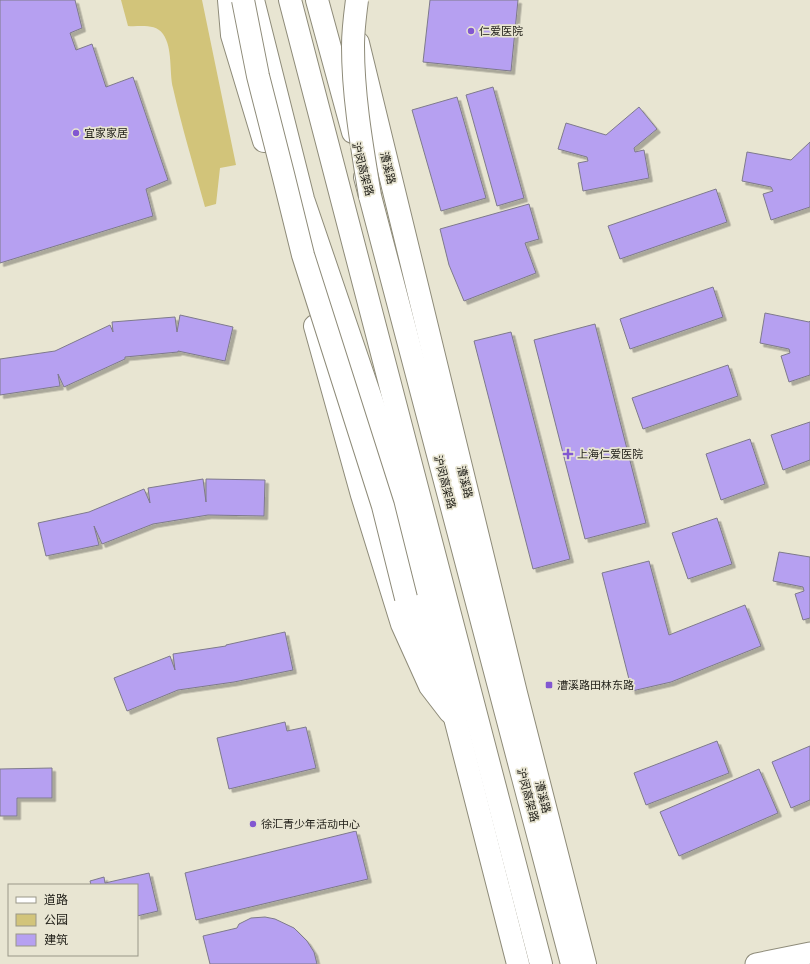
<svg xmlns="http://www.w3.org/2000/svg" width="810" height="964" font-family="'Nunito Sans','Noto Sans SC',sans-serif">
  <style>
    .green { fill: #d2c47a }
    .building { fill: #b6a0f1; stroke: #7e7a8b; filter: url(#shadow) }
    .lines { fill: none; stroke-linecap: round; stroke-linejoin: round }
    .tertiary-casing { stroke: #8e8b79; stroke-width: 23 }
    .primary-casing { stroke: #8e8b79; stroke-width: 24 }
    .trunk-casing { stroke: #8e8b79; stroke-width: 24 }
    .tertiary { stroke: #fff; stroke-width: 21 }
    .primary { stroke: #fff; stroke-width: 22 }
    .trunk { stroke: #fff; stroke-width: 22 }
    .trunk-bridge-casing { stroke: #8e8b79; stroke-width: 24; stroke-linecap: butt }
    .trunk-bridge { stroke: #fff; stroke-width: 22 }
    .poi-dot { fill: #8257d1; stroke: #e8e5d2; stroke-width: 1.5 }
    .labels { text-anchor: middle; stroke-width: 3.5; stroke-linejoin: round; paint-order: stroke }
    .poi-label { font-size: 11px; fill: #22211a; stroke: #e8e5d2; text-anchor: start }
    .street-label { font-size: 11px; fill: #22211a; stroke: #e8e5d2 }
  </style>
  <defs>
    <filter id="shadow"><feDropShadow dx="3.5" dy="3.5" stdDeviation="0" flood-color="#0004"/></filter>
  </defs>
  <rect width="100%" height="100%" fill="#e8e5d2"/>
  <!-- green -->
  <path class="green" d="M121,0H202L236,165L220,168L216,204L205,207C194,167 182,128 173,88C169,72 173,48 163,34C155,23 140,27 128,26Z"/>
  <!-- building -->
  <g class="building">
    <path d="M0,0H75L82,28L70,33L76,50L92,44L106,87L133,77L168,180L146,189L153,216L0,263Z"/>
    <path d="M430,0H518L511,71L423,62Z"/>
    <path d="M493,87L524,198L497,206L466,95Z"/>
    <path d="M457,97L486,198L441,211L412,110Z"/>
    <path d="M639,107L657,129L634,148L635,152L644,150L649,178L583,191L578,163L588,161L587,157L558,149L566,123L606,135Z"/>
    <path d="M810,142V207L771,220L763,194L773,191L771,187L742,181L747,152L791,160Z"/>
    <path d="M716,189L727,222L620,259L608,226Z"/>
    <path d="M529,204L539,239L525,243L536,273L464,301L449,265L440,229Z"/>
    <path d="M713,287L723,317L630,349L620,319Z"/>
    <path d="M765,313L809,322L810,321V375L789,382L781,356L790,353L789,349L760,343Z"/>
    <path d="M180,315L233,327L225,361L178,351V352L125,357V359L64,387L58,374L60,386L0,395V359L55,351L110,325L113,332L112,322L175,317L177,332Z"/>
    <path d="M595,324L646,523L585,539L534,340Z"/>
    <path d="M511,332L570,559L533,569L474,341Z"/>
    <path d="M728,365L738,396L643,429L632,398Z"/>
    <path d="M810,422V460L783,470L771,435Z"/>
    <path d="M750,439L765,484L721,500L706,454Z"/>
    <path d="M203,479L206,502V479L265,480L264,516L208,515L153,524L102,544L94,526L99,545L46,556L38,523L89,512L144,489L150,503L148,488Z"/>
    <path d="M717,518L732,564L688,579L672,533Z"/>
    <path d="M779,552L810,557V618L803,620L795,594L804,591L803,587L773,581Z"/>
    <path d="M649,561L669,635L745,605L761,646L671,682L632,691L602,573Z"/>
    <path d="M285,632L293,670L234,682L178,690L127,711L114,678L170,656L175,670L173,654L226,646V645Z"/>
    <path d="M285,722L287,731L306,727L316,768L229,789L217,738Z"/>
    <path d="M717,741L729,773L646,805L634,773Z"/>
    <path d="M810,746V800L791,808L772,762Z"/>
    <path d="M52,768V798H17V816H0V769Z"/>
    <path d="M759,769L778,813L679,856L660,812Z"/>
    <path d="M356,831L368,879L196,920L185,873Z"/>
    <path d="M149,873L158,911L137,916V885H91L90,881L104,877L105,883Z"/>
    <path d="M265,917L275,919L294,928L307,941L314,952L317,964H210L203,936L237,928L239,924L251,918Z"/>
  </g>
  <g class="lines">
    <defs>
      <path id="tertiary" d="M756,964L810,953"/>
      <g id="primary">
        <path d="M229,0L232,35L264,141"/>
        <path d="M253,0L303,199L382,431L422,569L455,718L518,964"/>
        <path d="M358,43L516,693L585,964"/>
        <path d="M315,326L362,495L402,624L430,686L450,712"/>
      </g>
      <g id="trunk">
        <path d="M290,0L541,964"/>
        <path d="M317,0L353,132"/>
        <path d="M365,177L572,964"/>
        <path d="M406,598L422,632L455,718"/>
      </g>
    </defs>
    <!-- tertiary casing -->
    <use href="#tertiary" class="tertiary-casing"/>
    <!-- primary casing -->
    <use href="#primary" class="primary-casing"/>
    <!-- trunk casing -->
    <use href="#trunk" class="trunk-casing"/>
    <!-- tertiary -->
    <use href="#tertiary" class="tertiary"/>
    <!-- primary -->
    <use href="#primary" class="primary"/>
    <!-- trunk -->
    <use href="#trunk" class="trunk"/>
    <defs>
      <g id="trunk-bridge">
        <path d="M243,0L258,76L283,174L303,255L383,506L406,598"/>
        <path d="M357,0C355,15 353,31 353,46C353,96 362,147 370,196"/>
      </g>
    </defs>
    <!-- trunk-bridge casing -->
    <use href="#trunk-bridge" class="trunk-bridge-casing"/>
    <!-- trunk-bridge -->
    <use href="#trunk-bridge" class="trunk-bridge"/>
  </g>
  <!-- markers -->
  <g class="poi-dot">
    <circle cx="471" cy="31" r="4"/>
    <circle cx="76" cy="133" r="4"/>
    <path d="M566 448h4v4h4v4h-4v4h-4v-4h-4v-4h4z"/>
    <rect x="545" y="681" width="8" height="8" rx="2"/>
    <circle cx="253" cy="824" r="4"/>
  </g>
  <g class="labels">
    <!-- poi labels -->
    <g class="poi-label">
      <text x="479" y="35">仁爱医院</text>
      <text x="84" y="137">宜家家居</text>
      <text x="577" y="458">上海仁爱医院</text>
      <text x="557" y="689">漕溪路田林东路</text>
      <text x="261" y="828">徐汇青少年活动中心</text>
    </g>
    <!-- street labels -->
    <g class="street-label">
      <text transform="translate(388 168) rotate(76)" y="4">漕溪路</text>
      <text transform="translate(363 169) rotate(75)" y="4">沪闵高架路</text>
      <text transform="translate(445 482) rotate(75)" y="4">沪闵高架路</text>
      <text transform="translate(465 482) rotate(76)" y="4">漕溪路</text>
      <text transform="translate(528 795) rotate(75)" y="4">沪闵高架路</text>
      <text transform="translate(543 797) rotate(76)" y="4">漕溪路</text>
    </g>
  </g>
  <!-- legend -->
  <rect x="8" y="884" width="130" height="72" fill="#e8e5d2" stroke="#999788"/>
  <rect x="16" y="897" width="20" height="6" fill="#ffffff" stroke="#999788"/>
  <text x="44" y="904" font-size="12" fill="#22211a">道路</text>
  <rect x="16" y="914" width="20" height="12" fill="#d2c47a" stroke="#999788"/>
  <text x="44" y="924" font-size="12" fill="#22211a">公园</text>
  <rect x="16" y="934" width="20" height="12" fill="#b6a0f1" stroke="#999788"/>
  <text x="44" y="944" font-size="12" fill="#22211a">建筑</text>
</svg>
